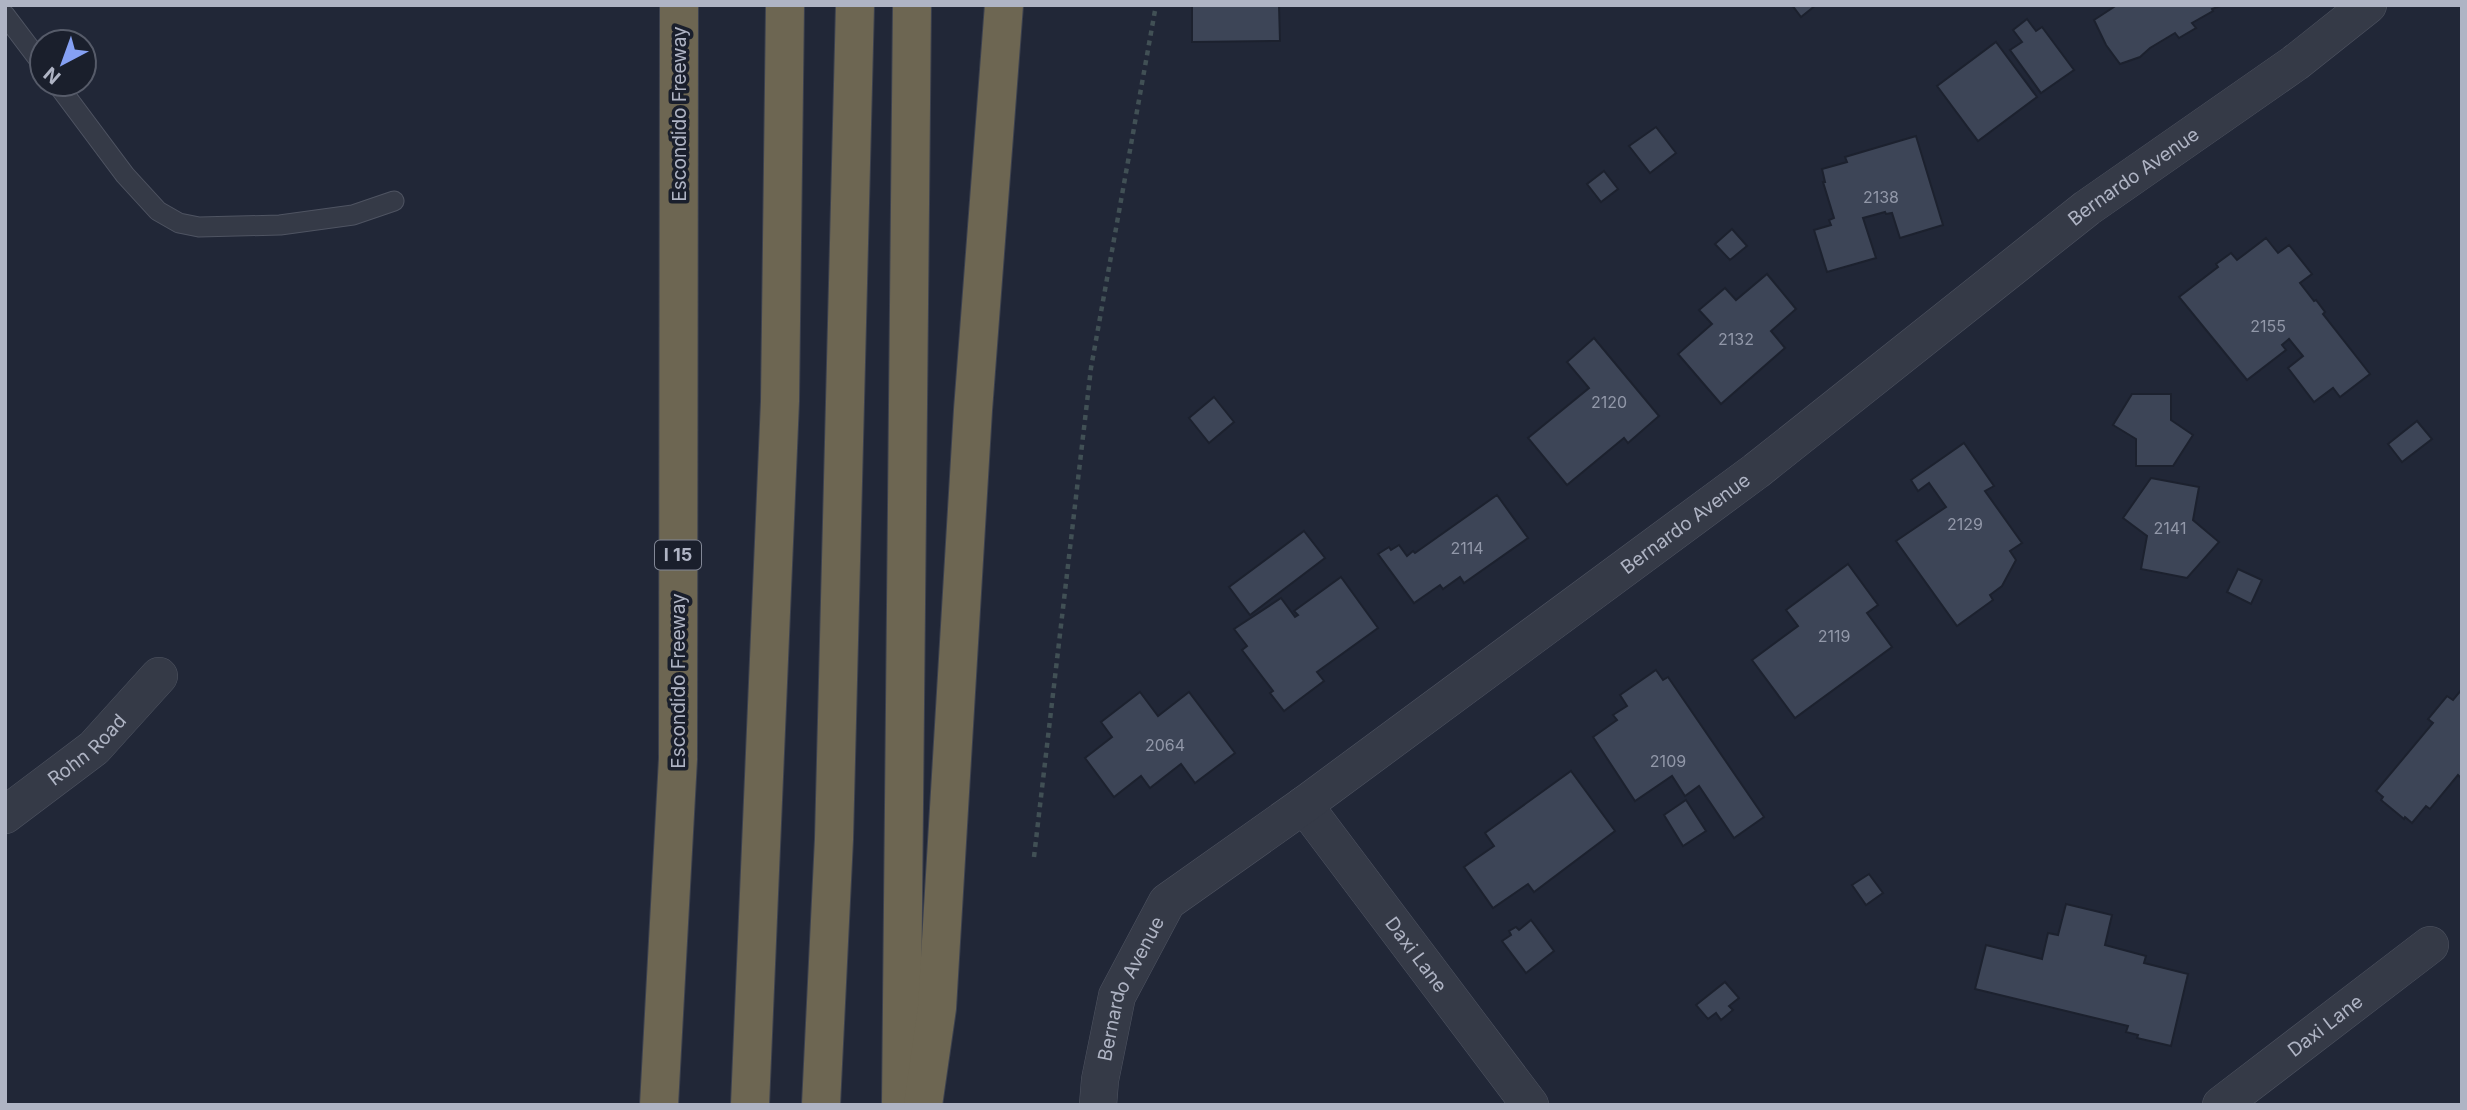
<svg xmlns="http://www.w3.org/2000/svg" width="2467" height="1110" font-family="Inter,sans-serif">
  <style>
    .building { fill: #3d4557; stroke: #1c212e; stroke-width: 2 }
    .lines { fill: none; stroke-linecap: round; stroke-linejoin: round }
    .service-casing { stroke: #4f5462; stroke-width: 21 }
    .minor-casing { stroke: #4f5462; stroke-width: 38 }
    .motorway-casing { stroke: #3c414f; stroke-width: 40 }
    .path { stroke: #415055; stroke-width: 4.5; stroke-dasharray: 5 5; stroke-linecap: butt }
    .service { stroke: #353a47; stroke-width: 19 }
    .minor { stroke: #353a47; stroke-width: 37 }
    .motorway { stroke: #6d6652; stroke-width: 38 }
    .labels { text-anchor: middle; stroke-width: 7; stroke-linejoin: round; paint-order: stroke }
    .number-label { font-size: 16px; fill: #9298a9 }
    .shield { fill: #1a1f2c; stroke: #828796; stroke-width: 2 }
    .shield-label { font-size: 18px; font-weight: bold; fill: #afb4c4 }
    .street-label { font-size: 19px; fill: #afb4c4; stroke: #1a1f2c }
  </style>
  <rect width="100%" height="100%" fill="#212737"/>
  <!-- building -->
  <g class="building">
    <path d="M1192,5H1279L1280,41L1192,42Z"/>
    <path d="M1792,5H1816L1801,17Z"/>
    <path d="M2117,5H2223L2212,9L2213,11L2192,23L2196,28L2179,38L2175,33L2150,48L2140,57L2120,64L2106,45L2094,20Z"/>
    <path d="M2027,19L2036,31L2042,27L2074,70L2041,93L2010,50L2022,42L2013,30Z"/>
    <path d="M1996,42L2037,97L1978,141L1937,86Z"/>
    <path d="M1656,127L1676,153L1650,173L1629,146Z"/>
    <path d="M1916,136L1943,225L1900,238L1892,213L1886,214L1885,212L1863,218L1876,258L1827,272L1814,230L1831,225L1829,220L1834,218L1823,182H1825L1822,169L1847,162L1845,157Z"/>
    <path d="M1604,171L1618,189L1601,202L1587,184Z"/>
    <path d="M1732,229L1747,246L1730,260L1715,244Z"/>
    <path d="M2266,238L2278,253L2289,245L2312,274L2300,283L2314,301L2316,300L2325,312L2323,314L2370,374L2340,397L2333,388L2314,402L2288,368L2303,356L2289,339L2282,345L2286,350L2247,380L2179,297L2218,267L2216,264L2231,253L2237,260Z"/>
    <path d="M1767,274L1796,309L1771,331L1785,348L1721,404L1678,354L1712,324L1699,310L1725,288L1736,300Z"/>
    <path d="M1594,338L1659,416L1628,443L1624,438L1567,485L1528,438L1589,388L1567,362Z"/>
    <path d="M2132,394H2171V420L2193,435L2173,466H2136V439L2113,425Z"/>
    <path d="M1214,397L1234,422L1209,443L1189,418Z"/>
    <path d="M2417,421L2432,439L2402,462L2388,444Z"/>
    <path d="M1964,443L1994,486L1985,491L2022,543L2010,551L2016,560L2002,586L1990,595L1993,600L1957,626L1896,541L1946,507L1929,483L1918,491L1911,480Z"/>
    <path d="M2151,478L2199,487L2193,520L2219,542L2187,578L2141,569L2147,536L2123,518Z"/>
    <path d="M1497,495L1528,538L1464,583L1460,577L1443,589L1440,585L1414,603L1378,554L1389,547L1391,550L1399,545L1407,556L1413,551L1415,553Z"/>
    <path d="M1304,531L1325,558L1250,615L1229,587Z"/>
    <path d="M1848,564L1878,605L1867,613L1892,647L1795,718L1752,660L1798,626L1786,610Z"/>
    <path d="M2238,569L2262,580L2251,604L2227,592Z"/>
    <path d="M1341,577L1378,628L1317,672L1324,681L1284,711L1270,693L1273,691L1242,650L1247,646L1234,629L1281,598L1295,617L1298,615L1294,611Z"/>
    <path d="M1656,670L1663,680L1668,677L1764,817L1734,838L1699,786L1685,796L1672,776L1635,801L1593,737L1617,720L1613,715L1627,706L1620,695Z"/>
    <path d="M2462,689V779L2458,775L2430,809L2426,806L2412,823L2405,817L2404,819L2381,800L2383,797L2376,791L2433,723L2428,719L2447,696L2453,700Z"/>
    <path d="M1140,692L1158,716L1189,692L1235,753L1195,783L1181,764L1150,788L1141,776L1114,797L1085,758L1112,737L1101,722Z"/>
    <path d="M1571,771L1615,831L1534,892L1528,884L1493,908L1464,867L1494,846L1485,833Z"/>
    <path d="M1686,800L1706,831L1683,846L1664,815Z"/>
    <path d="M1869,874L1883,893L1866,905L1852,885Z"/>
    <path d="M2066,904L2112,915L2105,945L2146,956L2144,963L2188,974L2171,1046L2137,1038L2138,1035L2126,1032L2128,1026L1975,989L1986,945L2042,959L2048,933L2058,935Z"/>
    <path d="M1531,920L1554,951L1526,973L1502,941L1511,935L1509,931L1516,927L1519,930Z"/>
    <path d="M1725,982L1739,998L1729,1006L1733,1010L1721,1020L1716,1013L1708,1019L1696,1005Z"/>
  </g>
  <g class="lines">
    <defs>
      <g id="service">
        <path d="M5,15L42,64"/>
        <path d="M57,84L125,175L158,211L179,223L199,227L280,225L353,215L394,201"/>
      </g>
      <g id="minor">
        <path id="s1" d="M1304,805L1530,1105"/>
        <path id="s2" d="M5,815L94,748L159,676"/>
        <path id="s3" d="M1098,1105L1100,1080L1117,996L1167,902L1304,805L1756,471L2087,208L2295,63L2368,5"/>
        <path id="s4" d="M2221,1105L2430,945"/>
      </g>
      <g id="motorway">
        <path d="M659,1105L678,759L679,5"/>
        <path d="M750,1105L780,401L785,5"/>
        <path d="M821,1105L834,839L855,5"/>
        <path d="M901,1105L912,5"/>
        <path d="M923,1105L937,1008L973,410L1004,5"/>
      </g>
    </defs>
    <!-- service casing -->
    <use href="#service" class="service-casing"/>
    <!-- minor casing -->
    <use href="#minor" class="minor-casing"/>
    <!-- motorway casing -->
    <use href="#motorway" class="motorway-casing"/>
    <!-- path -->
    <path class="path" d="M1034,857L1091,368L1156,5"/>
    <!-- service -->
    <use href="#service" class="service"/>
    <!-- minor -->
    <use href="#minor" class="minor"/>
    <!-- motorway -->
    <use href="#motorway" class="motorway"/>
  </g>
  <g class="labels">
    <!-- number labels -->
    <g class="number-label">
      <text x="1881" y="203">2138</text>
      <text x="2268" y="332">2155</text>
      <text x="1736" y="345">2132</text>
      <text x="1609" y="408">2120</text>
      <text x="1965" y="530">2129</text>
      <text x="2170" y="534">2141</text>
      <text x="1467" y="554">2114</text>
      <text x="1834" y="642">2119</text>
      <text x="1165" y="751">2064</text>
      <text x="1668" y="767">2109</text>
    </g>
    <!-- shield labels -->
    <rect class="shield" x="655" y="540.5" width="46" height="29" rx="5"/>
    <g class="shield-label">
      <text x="678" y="561">I 15</text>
    </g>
    <!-- street labels -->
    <g class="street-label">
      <text transform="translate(679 114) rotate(-90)" y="7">Escondido Freeway</text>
      <text dy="7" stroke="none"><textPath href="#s3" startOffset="1426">Bernardo Avenue</textPath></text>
      <text dy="7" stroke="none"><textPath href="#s3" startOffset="859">Bernardo Avenue</textPath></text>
      <text transform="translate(678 681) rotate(-90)" y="7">Escondido Freeway</text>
      <text dy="7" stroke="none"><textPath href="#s2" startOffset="105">Rohn Road</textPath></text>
      <text dy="7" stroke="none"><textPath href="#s1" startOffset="187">Daxi Lane</textPath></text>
      <text dy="7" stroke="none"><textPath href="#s3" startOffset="122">Bernardo Avenue</textPath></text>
      <text dy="7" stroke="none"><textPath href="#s4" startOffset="131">Daxi Lane</textPath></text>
    </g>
  </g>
  <!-- border -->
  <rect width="2467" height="1110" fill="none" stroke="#afb4c4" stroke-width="14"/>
  <!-- north arrow -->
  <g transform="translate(63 63) rotate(221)"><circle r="33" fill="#1a1f2c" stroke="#565b69" stroke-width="2"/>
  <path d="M0-5L12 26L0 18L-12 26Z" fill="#85a0f3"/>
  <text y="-10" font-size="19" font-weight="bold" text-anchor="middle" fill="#afb4c4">N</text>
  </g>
</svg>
